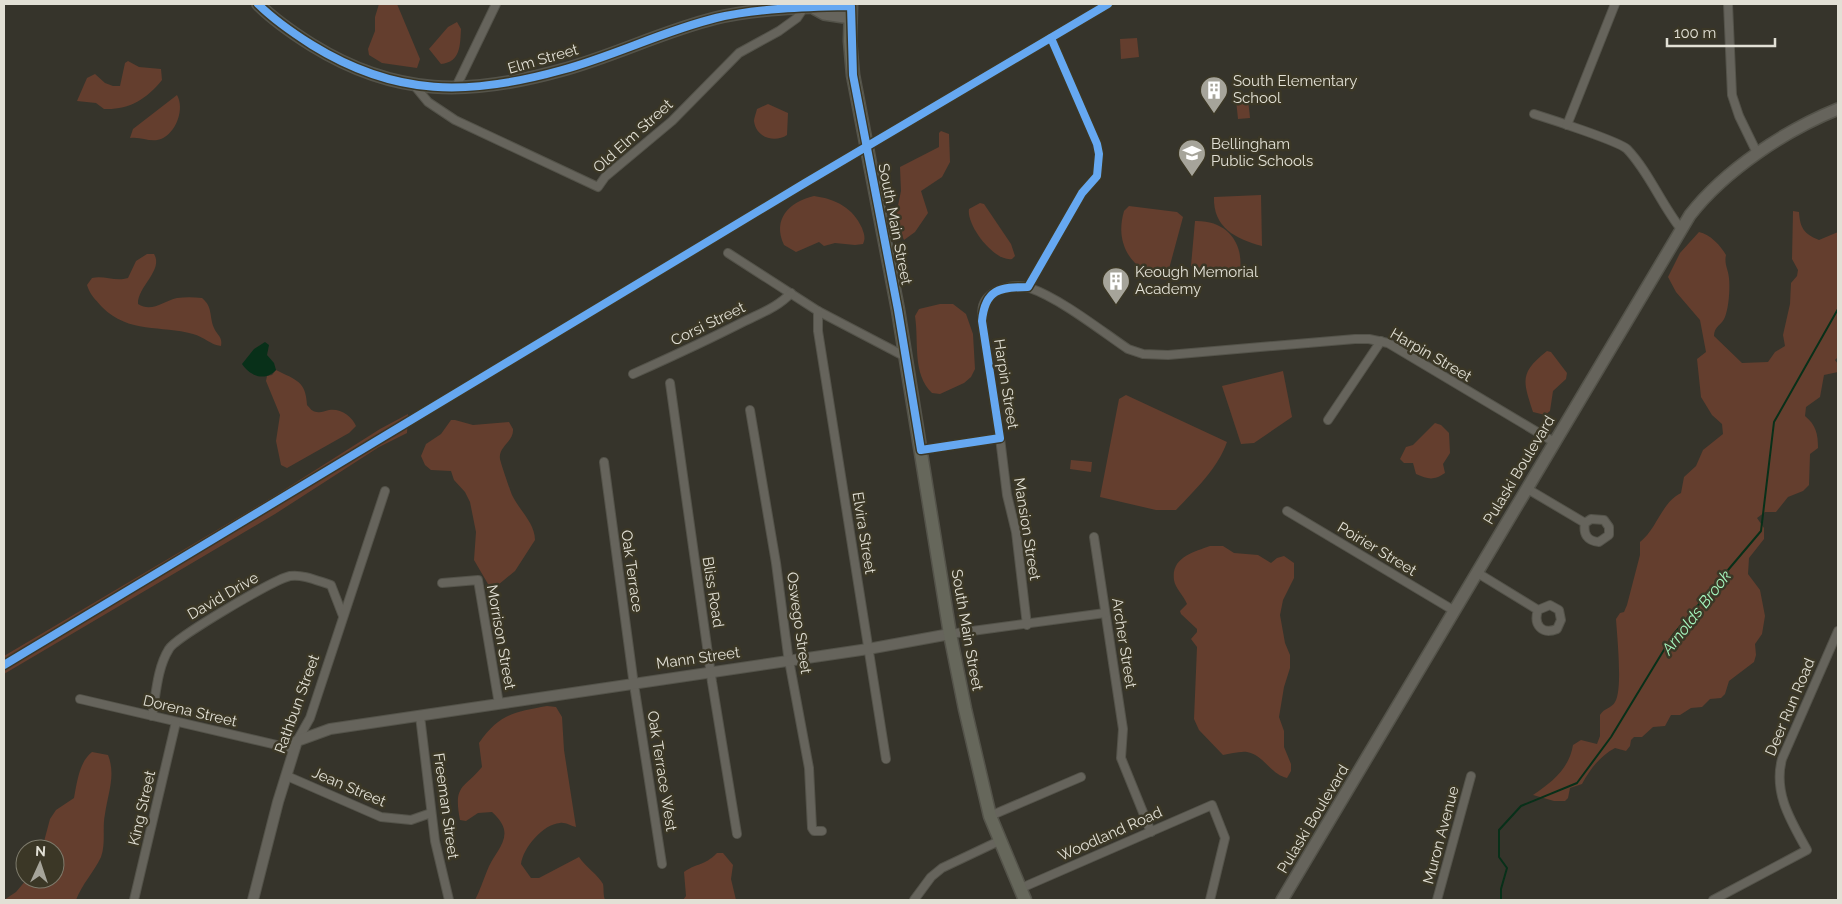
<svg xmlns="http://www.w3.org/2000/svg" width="1842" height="904" viewBox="0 0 1842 904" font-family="Raleway,sans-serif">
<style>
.green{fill:#643e2e}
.water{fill:#083019}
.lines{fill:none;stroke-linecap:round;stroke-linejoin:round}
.stream{stroke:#083019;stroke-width:2}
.minor-casing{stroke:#54534a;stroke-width:10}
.tertiary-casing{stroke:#54534a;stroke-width:12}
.secondary-casing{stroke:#54534a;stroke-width:14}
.primary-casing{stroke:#54534a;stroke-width:15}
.minor{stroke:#66645c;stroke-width:8}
.tertiary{stroke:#66645c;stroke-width:10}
.secondary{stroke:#66645c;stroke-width:11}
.primary{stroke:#66675b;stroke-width:12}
.cycleway-casing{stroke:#3b3726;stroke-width:11}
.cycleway{stroke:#66a8f1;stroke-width:8}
.labels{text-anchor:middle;stroke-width:5;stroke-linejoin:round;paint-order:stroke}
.street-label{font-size:15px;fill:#e2e0d5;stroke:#3b3726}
.poi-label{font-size:15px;fill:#e2e0d5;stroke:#3b3726;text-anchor:start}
.water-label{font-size:16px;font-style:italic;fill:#a5f7be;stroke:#3b3726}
</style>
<rect width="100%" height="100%" fill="#36342b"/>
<g class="green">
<polygon points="379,4 397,4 420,59 417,68 382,63 369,55 368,49 375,31 375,17"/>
<path d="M457 22 461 29C460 45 461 62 441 64L429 49 448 27Z"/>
<polygon points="1137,38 1139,57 1121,59 1120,39"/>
<path d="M128 61 139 67 161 69 162 80C146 100 128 110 104 109L96 103 77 101 87 78 95 74 105 83 113 86H120L125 63Z"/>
<path d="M177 95C185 109 176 133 161 139 150 143 141 136 130 138L133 129Z"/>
<polygon points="1248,99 1250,118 1238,119 1236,100"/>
<path d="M768 104 788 113 787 135C775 143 756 138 754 121 754 118 756 113 757 109Z"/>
<polygon points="941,131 949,134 950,162 942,177 921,191 928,213 915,232 904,240 895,220 901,191 900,167 939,147 939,133"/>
<path d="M1261 195 1262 246C1236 239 1213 228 1214 197Z"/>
<path d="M814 196C836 199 853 208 862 228 864 234 866 238 863 244L855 245 835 243 824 246 819 242 796 252 784 245C772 219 789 202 814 196Z"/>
<path d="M980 203 984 204 1011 244 1015 256 1012 259C994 262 966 225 969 209Z"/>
<path d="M1129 206 1177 212 1183 217 1166 280C1132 271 1114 245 1124 211Z"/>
<path d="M1793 211 1799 212C1800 228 1804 234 1819 240L1838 232V357L1835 360 1838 364V372L1824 375 1820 397 1806 407 1805 416C1816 425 1818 434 1818 448L1810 454 1809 485 1803 491 1788 497 1776 512H1765L1757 518 1764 528V539L1749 558 1748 574 1760 590 1765 616 1762 634 1755 644 1756 655 1754 662 1729 681 1725 694 1721 698 1710 699 1702 707 1691 708 1680 715H1671L1665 726 1653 727 1642 737H1634L1631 740 1630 746 1626 751 1615 748C1600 756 1590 769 1582 784L1570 788 1568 798 1565 801H1554L1533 795C1552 782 1569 769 1573 745L1581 740 1597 744 1600 736V715C1604 708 1612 708 1615 702 1623 690 1617 635 1616 619L1620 613 1624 612 1627 605 1640 555V542C1657 529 1661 503 1681 493L1684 477 1696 466 1703 450 1723 434 1722 424 1712 415 1701 397 1697 359 1706 352 1700 320 1676 292 1668 277 1680 253 1699 232C1710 234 1721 246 1726 255 1724 264 1728 269 1729 278 1730 288 1729 307 1725 317 1722 325 1714 326 1714 336L1742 363 1768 362 1775 352 1785 346 1783 335 1790 304 1791 283 1797 276 1798 270 1792 259Z"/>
<path d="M1195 221C1228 220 1246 245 1239 276L1191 266Z"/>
<path d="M147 254H154C164 270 137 287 138 304 152 313 163 301 177 298 185 297 193 297 202 298 213 307 209 316 214 328 217 335 223 337 221 346 211 345 204 337 193 334 161 325 129 334 102 307 95 299 90 295 87 285L92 278C104 275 115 282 128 278L136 261Z"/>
<path d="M940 304H953L966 314 973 334 975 369 971 377 964 383 940 394 932 393C912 374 919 342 915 316L919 309Z"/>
<path d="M1547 351 1551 352 1567 373 1566 379 1553 391 1550 411 1545 415 1533 412C1523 381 1519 373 1547 351Z"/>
<path d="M276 370C296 380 306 381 307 405 310 408 312 412 317 412 321 413 324 411 329 410 340 408 352 416 356 426L349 433 287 468 281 465 276 441 280 415 266 381 267 376 272 375Z"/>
<polygon points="1283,371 1292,417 1254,443 1241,444 1222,386"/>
<path d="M1126 395 1227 442C1218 468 1195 490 1176 510H1156L1100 497 1119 399Z"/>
<polygon points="408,414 407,433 379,447 275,514 4,674 4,656 276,495 380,429"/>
<path d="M451 420H455L473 425 509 422 513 429C514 442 498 446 500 459 501 464 510 490 512 495 519 510 535 523 535 540L515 571 498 585 488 584 474 560 476 532 470 502 465 492 454 480 451 471 431 470 425 465 421 456 426 444 441 434Z"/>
<path d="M1435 423 1441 425 1449 433 1450 453 1443 464 1445 473C1433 481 1428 479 1416 474L1413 463H1404L1400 459 1406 447 1413 445Z"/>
<polygon points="1071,460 1092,462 1091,472 1070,469"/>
<path d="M1210 546H1223L1234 553 1258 555 1271 563 1277 558 1284 556 1294 563V578L1283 600 1280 615 1285 643 1290 655V668L1284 687 1279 717 1284 731V747L1291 764V771L1287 778C1270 774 1264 755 1247 752 1240 751 1230 754 1223 755L1199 730 1194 719 1197 647 1191 639 1197 632V629L1181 614 1180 611 1187 604C1184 596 1175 588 1174 580 1171 557 1194 552 1210 546Z"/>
<path d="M547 706 556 707 562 717 564 750 576 827C571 826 565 822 560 823 543 824 523 848 521 864L531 878H539L579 857C585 866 599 876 603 884 604 889 603 895 605 900H475C480 890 483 881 487 871 495 849 519 836 492 812L478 813 466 821 460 820C453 784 464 789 482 767L479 743C499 714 514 712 547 706Z"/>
<path d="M92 752 108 755C116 775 108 793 105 814 102 828 106 843 101 857 94 872 82 884 76 900H4L16 892 27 879H55V849H42L50 819 56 810 74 798C77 783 79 762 92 752Z"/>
<path d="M717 853H723L733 865 731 879 736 900H683L686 896 684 872C698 862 703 867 717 853Z"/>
</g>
<path class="water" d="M265 342 269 345 267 355 274 363 276 370C265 382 250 376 242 364L254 349Z"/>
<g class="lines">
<polyline class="stream" points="1501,900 1501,889 1507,868 1499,857 1499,830 1521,806 1577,783 1611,737 1673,635 1761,531 1774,422 1838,309"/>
<g class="minor-casing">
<g id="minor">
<polyline points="1728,4 1732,95 1739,116 1757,153"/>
<polyline points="414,85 428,102 455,120 598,187 605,177 672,121 739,53 779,31 797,18 803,9"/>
<polyline points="455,89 496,4"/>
<path d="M1534 114C1550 119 1618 141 1627 149 1649 172 1661 204 1681 229"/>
<polyline points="1567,125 1615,4"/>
<polyline points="728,253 818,311 904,356"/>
<polyline points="818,311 818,331 886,759"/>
<path d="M633 374C671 357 708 340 745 321 761 313 778 307 791 293"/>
<polyline points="670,383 712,682 737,834"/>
<polyline points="750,410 776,563 788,655 809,768 812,828 814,831 822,831"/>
<polyline points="1328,420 1381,341"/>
<polyline points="1000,438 1007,495 1016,532 1027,625"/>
<path d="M921 450 1000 438 982 321C982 316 982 310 983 306 988 289 1015 283 1030 288 1061 299 1100 330 1128 349L1143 354 1168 355 1355 339H1369L1388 343 1554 442"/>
<polyline points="604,462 633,678 662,864"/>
<path d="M1526 488 1585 523C1583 534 1587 541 1599 542L1609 535V527L1604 520 1591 519 1585 523"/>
<polyline points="1287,511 1453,610"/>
<polyline points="1094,537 1123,729 1121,758 1151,832"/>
<path d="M1476 572 1538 610C1533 625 1542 635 1557 629L1561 620 1559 610 1550 605 1538 610"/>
<polyline points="442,583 478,580 499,704"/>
<polyline points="950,634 1105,613"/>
<polyline points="80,699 294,749"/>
<path d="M152 716C156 695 157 668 169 649 176 637 275 579 290 576 303 574 318 581 331 585L343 616"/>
<polyline points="420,716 435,841 449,900"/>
<polyline points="297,741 310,718 385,491"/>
<polyline points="287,776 381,817 411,820 431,813"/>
<polyline points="990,816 1081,777"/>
<polyline points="1019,889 1212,805 1225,838 1210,900"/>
<polyline points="134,900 176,722"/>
<polyline points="914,900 931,877 942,868 999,841"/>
<polyline points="1437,900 1471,776"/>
<path d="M1713 900 1807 850C1791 821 1773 793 1782 759L1838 631"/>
</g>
</g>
<g class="tertiary-casing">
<polyline id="tertiary" points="253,900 278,802 297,741 330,729 868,649 950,634"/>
</g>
<g class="secondary-casing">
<g id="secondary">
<path d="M258 4C274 20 293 33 312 45 396 97 469 96 562 70 614 56 663 31 716 18 757 8 809 7 851 6"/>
<polyline points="815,9 824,14 851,18"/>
<path d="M1282 900 1690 215C1725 170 1786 130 1838 109"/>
</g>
</g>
<g class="primary-casing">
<polyline id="primary" points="851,4 850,41 853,75 898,310 950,634 965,709 990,816 1025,900"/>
</g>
<use href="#minor" class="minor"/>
<use href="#tertiary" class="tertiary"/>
<use href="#secondary" class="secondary"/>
<use href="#primary" class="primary"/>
<g class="cycleway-casing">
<g id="cycleway">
<path d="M258 4C274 20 293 33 312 45 396 97 469 96 562 70 614 56 663 31 716 18 757 8 809 7 851 6L853 75 898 310 921 450 1000 438 982 321C985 289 1000 287 1028 287L1082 193 1097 176 1099 154 1097 144 1051 38"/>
<polyline points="4,665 805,183 1108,4"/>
</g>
</g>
<use href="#cycleway" class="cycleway"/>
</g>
<defs>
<g id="building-pin" transform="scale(1.4375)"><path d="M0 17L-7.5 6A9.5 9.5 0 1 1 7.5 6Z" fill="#a6a49a" stroke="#3b3726"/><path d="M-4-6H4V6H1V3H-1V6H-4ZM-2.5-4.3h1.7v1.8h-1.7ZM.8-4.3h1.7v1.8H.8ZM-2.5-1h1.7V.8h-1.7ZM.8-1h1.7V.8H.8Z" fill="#fff"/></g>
<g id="school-pin" transform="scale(1.4375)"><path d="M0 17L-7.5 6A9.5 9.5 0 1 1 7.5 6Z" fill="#a6a49a" stroke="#3b3726"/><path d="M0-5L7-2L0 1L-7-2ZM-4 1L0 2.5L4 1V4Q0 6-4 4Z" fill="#fff"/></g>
</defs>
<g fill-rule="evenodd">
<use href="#building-pin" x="1214" y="90"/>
<use href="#school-pin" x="1192" y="153"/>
<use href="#building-pin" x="1116" y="281"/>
</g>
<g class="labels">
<g class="street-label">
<text transform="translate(543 59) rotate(-16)" y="5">Elm Street</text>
<text transform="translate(633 136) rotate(-42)" y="5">Old Elm Street</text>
<text transform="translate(895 224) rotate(79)" y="5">South Main Street</text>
<text transform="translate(708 324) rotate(-26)" y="5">Corsi Street</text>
<text transform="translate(1431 355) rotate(30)" y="5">Harpin Street</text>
<text transform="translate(1006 384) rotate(81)" y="5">Harpin Street</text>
<text transform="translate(1519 470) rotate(-59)" y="5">Pulaski Boulevard</text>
<text transform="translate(1027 529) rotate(81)" y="5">Mansion Street</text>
<text transform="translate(864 533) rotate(81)" y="5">Elvira Street</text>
<text transform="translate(1377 549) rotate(31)" y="5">Poirier Street</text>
<text transform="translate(632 571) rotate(82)" y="5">Oak Terrace</text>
<text transform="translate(713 592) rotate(81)" y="5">Bliss Road</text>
<text transform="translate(223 596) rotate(-30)" y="5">David Drive</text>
<text transform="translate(799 623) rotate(82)" y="5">Oswego Street</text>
<text transform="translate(967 630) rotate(80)" y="5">South Main Street</text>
<text transform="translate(501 637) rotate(80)" y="5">Morrison Street</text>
<text transform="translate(1124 643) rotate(81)" y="5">Archer Street</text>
<text transform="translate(698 658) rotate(-8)" y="5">Mann Street</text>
<text transform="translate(297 704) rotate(-70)" y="5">Rathbun Street</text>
<text transform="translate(1790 707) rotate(-67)" y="5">Deer Run Road</text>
<text transform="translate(190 711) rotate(13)" y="5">Dorena Street</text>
<text transform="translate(662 771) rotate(81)" y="5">Oak Terrace West</text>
<text transform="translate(349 787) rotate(23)" y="5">Jean Street</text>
<text transform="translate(446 806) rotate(82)" y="5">Freeman Street</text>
<text transform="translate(142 808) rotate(-77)" y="5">King Street</text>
<text transform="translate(1313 819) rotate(-59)" y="5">Pulaski Boulevard</text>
<text transform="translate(1110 834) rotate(-24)" y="5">Woodland Road</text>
<text transform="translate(1441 835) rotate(-75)" y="5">Muron Avenue</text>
</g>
<g class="poi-label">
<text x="1233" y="86">South Elementary<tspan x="1233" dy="17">School</tspan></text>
<text x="1211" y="149">Bellingham<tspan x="1211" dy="17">Public Schools</tspan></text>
<text x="1135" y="277">Keough Memorial<tspan x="1135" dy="17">Academy</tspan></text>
</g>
<g class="water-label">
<text transform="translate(1696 612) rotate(-52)" y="6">Arnolds Brook</text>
</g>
</g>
<rect width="1842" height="904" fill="none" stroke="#e2e0d5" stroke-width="10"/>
<g transform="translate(40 864) rotate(3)"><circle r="24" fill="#3b3726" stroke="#7e7b6c"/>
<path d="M0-4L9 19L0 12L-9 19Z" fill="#a6a49a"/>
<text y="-8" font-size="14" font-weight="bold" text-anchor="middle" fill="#e2e0d5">N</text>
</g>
<path d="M1667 38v8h108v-8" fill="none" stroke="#e2e0d5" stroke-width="2.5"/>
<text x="1674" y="38" font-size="15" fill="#e2e0d5" stroke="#3b3726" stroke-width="4" paint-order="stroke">100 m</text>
</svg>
